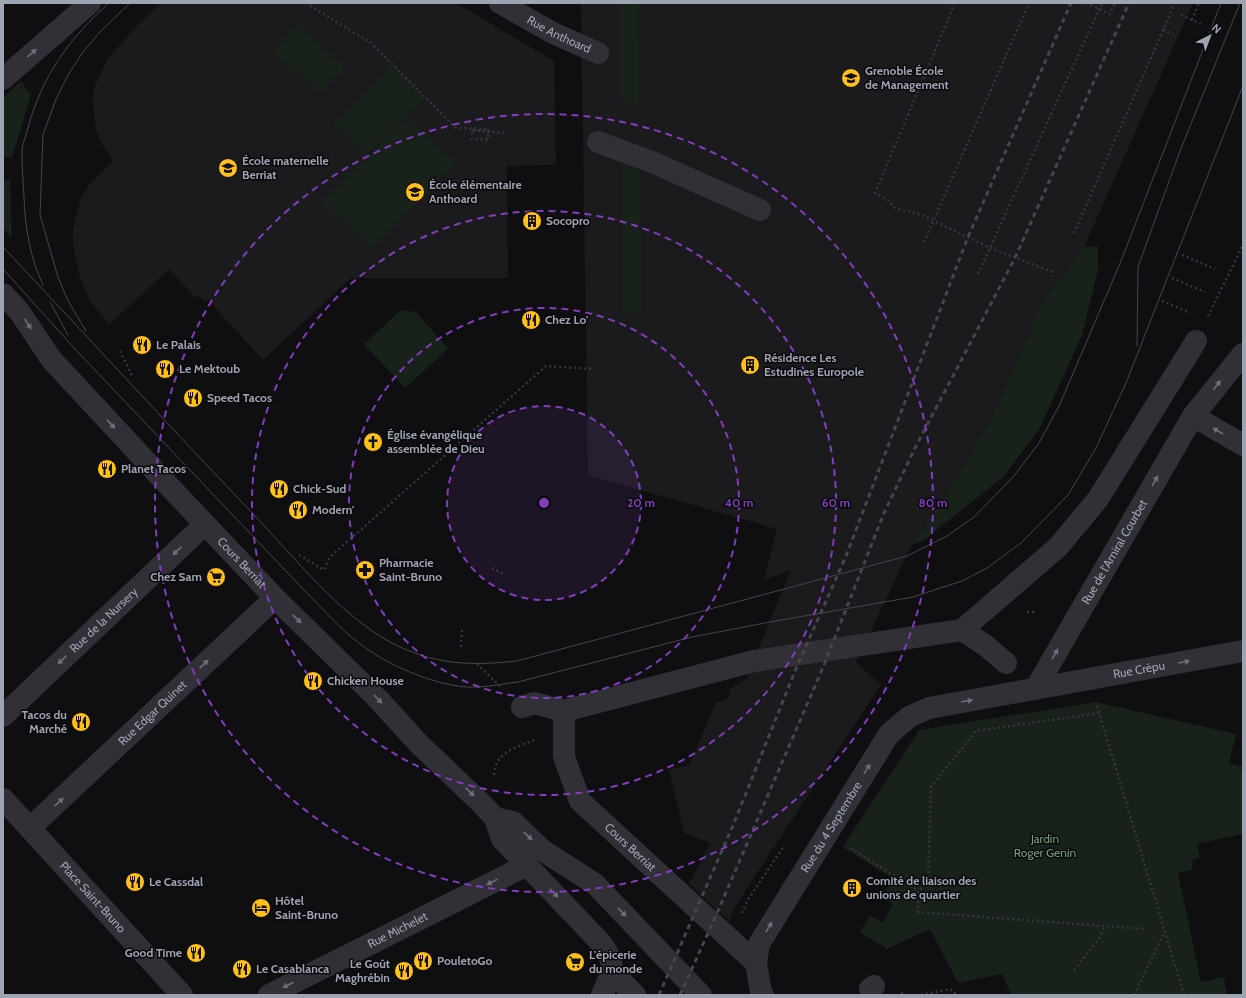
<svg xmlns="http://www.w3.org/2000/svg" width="1246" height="998" viewBox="0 0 1246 998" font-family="Cabin,sans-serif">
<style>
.built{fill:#1b1b1e}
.green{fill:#19211b}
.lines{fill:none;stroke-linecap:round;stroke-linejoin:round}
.path{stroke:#36373d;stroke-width:2.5;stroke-dasharray:2 3;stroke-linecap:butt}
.minor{stroke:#303036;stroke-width:22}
.tram{stroke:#45464d;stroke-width:1}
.rail{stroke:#45464d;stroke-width:3;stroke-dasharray:5 4;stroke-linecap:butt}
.oneway{fill:#6d707b}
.ring{fill:none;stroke:#803ebd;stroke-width:2;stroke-dasharray:7 5}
.labels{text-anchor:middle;stroke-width:3;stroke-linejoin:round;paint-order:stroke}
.street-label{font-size:12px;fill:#9fa4b3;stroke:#0a0a0c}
.poi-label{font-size:12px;font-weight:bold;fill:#9fa4b3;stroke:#0a0a0c;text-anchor:start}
.park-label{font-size:12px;fill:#73a179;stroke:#0a0a0c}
.centre{fill:#803ebd;stroke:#0a0a0c;stroke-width:2}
.ring-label{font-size:12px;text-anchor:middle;font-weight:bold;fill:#803ebd;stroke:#0a0a0c;stroke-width:3;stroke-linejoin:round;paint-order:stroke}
</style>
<rect width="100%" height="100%" fill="#0f0f11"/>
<g class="built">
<polygon points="161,3 456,3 554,61 556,165 507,166 508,278 351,278 263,360 208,300 205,302 198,295 195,297 169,269 109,325 91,302 84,288 79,274 73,246 73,229 80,200 89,185 114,160 103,146 96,130 92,98 95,85 108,58 138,25"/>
<polygon points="581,3 1193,3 1084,247 1042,302 994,413 941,503 916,536 856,662 881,685 736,905 729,921 689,884 710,843 684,833 669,770 689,765 716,702 725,701 729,697 730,689 746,679 791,570 764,580 777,529 588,475"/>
</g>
<g class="green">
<polygon points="621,3 638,3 639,107 622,101"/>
<polygon points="297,24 344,67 320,94 273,52"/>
<polygon points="393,64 426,97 365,157 333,124"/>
<polygon points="21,81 31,95 12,157 3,157 3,98"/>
<polygon points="407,118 455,163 371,250 321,202"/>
<polygon points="623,162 640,170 642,312 623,312"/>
<polygon points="3,180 10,180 12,238 3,228"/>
<polygon points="1098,246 1098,270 1082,335 1039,430 1003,477 924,540 912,545 916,536 941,503 994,413 1042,302 1084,247"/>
<polygon points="401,310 416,312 448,349 405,388 364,344"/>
<polygon points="1096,702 1236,734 1229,763 1241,766 1243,778 1243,834 1197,844 1200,858 1193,860 1192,870 1178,873 1201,982 1224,977 1227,995 1011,995 1002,974 958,983 930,929 887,949 860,932 870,915 882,923 893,904 882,897 893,879 843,847 919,730"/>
</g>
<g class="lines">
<g class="path">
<polyline points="306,3 371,43 456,128 489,129 488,139 472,139 472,131 489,131 488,140 472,139 472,130 506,133"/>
<polyline points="955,3 875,193 888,200 895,208 922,215 990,248 1053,272"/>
<polyline points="1086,3 1110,14 1115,3"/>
<polyline points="1181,15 1203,25"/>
<polyline points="1192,20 1199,3"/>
<polyline points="1163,30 1173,34"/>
<polyline points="1074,233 1175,3"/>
<polyline points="924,242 1029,3"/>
<polyline points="1182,255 1215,269"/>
<polyline points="978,274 1102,3"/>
<polyline points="1172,278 1205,292"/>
<polyline points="1162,301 1190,313"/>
<polyline points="1208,316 1243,245"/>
<polyline points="120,351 132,376"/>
<polyline points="299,555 324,570 330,557 546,366 594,369"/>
<polyline points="492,568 505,575"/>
<polyline points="1027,612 1035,612"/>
<polyline points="461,647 462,630"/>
<polyline points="477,664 502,688"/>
<polyline points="1097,706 1184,995"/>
<polyline points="1099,713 976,731 931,787 928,882 918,891 918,912 1145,929"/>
<path d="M494 775C495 751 518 747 537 739"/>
<polyline points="851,848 918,891"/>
<polyline points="742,913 747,901 784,846"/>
<polyline points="1074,970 1100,937 1105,926"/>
<polyline points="901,993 906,995"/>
<polyline points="921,995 950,989 957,995"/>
<polyline points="1134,995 1165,931"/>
</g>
<g class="minor">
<path id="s1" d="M500 3 553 33 598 53"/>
<polyline points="3,79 90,3"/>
<polyline points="598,142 652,162 760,210"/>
<path id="s2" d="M3 294 19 311 51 359 168 485 275 598 378 699 419 744 480 802 495 818 502 839 601 943C618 966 612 971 602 995"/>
<polyline points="1193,416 1243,445"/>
<polyline points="962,630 985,645 1006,663"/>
<path id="s3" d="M1036 688 1193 416 1243 354"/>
<polyline points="522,707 534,703 564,711 754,661 962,630 1058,547 1098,499 1196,341"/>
<path id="s4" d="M564 711V757L580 801 756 963"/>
<path id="s5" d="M3 716 205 524"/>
<path id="s6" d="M3 799 182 995"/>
<polyline points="495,818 513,822 542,850 595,884 701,995"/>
<path id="s7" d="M30 828 275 598"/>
<polyline points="612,972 635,995"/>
<polyline points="870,989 874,986"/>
<path id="s8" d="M269 995 527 865"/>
<path id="s9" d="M763 995 761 993 756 963 759 944 889 734 909 717 929 708 1243 651"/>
</g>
<g class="tram">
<path d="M3 247C87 336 170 427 255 516 295 558 339 614 390 642 434 665 469 666 517 661L907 556 947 536 974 517 1014 476 1039 443 1060 404 1121 261 1221 3"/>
<path d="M3 269 75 349 303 589C322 608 339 628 360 644 388 665 431 684 466 687 483 688 501 684 518 682L692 637 770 622 913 597 962 581 987 568 1021 543 1068 495 1096 448 1126 383 1243 86"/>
<path d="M43 285C30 257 25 228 24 197 23 182 22 167 22 152 22 144 26 136 28 128 41 78 70 37 109 3"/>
<polyline points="50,302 68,335"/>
<polyline points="86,331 68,301 58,277 40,215 43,135 56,99 68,75 83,52 100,32 130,3"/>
<polyline points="1137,346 1138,267 1180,151 1240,3"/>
</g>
<g class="rail">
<polyline points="659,995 734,823 795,671 846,556 968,237 1071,3"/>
<polyline points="680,995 718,911 824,665 884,513 915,448 1015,258 1129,3"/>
</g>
</g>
<defs><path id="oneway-solid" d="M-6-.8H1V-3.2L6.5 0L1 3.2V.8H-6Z"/></defs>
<g class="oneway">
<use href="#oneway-solid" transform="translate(32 53) rotate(-41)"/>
<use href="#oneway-solid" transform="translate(28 324) rotate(57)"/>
<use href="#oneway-solid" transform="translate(1217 385) rotate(-52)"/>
<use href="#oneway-solid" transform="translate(111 424) rotate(47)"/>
<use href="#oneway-solid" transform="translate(1218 431) rotate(-150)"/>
<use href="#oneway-solid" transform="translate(1155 481) rotate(-60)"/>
<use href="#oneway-solid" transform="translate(177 551) rotate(136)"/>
<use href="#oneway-solid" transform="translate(297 619) rotate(44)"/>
<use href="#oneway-solid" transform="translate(1055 654) rotate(-60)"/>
<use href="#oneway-solid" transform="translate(62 660) rotate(136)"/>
<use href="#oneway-solid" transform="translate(1184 662) rotate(-10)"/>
<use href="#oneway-solid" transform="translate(204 664) rotate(-43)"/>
<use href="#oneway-solid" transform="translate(378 699) rotate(46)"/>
<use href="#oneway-solid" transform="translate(967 701) rotate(-10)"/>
<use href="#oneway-solid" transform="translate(867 769) rotate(-58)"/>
<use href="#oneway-solid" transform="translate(470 792) rotate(43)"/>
<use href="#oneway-solid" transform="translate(59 802) rotate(-43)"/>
<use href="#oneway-solid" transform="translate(528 836) rotate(43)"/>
<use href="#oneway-solid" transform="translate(492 882) rotate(153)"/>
<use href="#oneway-solid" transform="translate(554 893) rotate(46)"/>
<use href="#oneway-solid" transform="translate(622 912) rotate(47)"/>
<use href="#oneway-solid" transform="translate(769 927) rotate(-59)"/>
<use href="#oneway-solid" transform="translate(288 985) rotate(153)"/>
</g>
<circle cx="544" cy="503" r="97" fill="#803ebd" fill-opacity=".12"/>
<g class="ring">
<circle cx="544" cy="503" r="97"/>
<circle cx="544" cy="503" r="195"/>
<circle cx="544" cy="503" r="292"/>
<circle cx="544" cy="503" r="389"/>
</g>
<defs>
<g id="university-disc" transform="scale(1)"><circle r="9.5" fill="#ffc119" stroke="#0a0a0c"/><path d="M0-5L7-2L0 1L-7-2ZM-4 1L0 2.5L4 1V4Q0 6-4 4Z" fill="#111"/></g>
<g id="school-disc" transform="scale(1)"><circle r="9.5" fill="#ffc119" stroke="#0a0a0c"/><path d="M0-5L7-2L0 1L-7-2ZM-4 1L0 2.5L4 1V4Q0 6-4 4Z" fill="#111"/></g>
<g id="building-disc" transform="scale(1)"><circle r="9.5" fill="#ffc119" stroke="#0a0a0c"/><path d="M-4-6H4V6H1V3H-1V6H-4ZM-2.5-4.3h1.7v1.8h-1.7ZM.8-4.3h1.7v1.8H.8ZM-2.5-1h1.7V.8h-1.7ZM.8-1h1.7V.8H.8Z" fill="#111"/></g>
<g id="restaurant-disc" transform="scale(1)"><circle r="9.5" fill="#ffc119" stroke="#0a0a0c"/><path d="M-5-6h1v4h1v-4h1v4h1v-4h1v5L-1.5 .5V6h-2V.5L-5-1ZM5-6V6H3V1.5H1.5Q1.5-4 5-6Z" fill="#111"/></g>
<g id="church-disc" transform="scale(1)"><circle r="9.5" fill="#ffc119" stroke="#0a0a0c"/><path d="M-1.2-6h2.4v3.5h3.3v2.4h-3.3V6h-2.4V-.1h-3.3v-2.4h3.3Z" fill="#111"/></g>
<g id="pharmacy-disc" transform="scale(1)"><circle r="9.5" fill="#ffc119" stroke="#0a0a0c"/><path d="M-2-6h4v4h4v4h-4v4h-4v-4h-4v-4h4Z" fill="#111"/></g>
<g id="supermarket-disc" transform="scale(1)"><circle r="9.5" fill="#ffc119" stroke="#0a0a0c"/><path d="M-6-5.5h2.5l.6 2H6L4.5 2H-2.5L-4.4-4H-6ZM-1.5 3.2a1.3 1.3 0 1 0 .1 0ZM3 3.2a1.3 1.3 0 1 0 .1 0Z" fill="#111"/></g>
<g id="hotel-disc" transform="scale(1)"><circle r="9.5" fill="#ffc119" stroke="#0a0a0c"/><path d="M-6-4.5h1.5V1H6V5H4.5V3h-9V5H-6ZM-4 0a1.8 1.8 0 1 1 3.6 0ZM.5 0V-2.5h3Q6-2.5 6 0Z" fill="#111"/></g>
</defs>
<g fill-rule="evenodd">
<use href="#university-disc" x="851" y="78"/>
<use href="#school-disc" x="228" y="168"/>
<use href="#school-disc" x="415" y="192"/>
<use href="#building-disc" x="532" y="221"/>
<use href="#restaurant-disc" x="531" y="320"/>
<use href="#restaurant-disc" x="142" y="345"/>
<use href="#building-disc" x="750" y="365"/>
<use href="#restaurant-disc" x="165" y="369"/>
<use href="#restaurant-disc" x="193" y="398"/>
<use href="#church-disc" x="373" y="442"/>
<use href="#restaurant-disc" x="107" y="469"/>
<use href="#restaurant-disc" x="279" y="489"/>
<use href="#restaurant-disc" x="298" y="510"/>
<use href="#pharmacy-disc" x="365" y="570"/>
<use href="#supermarket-disc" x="216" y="577"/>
<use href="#restaurant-disc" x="313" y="681"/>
<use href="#restaurant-disc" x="81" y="722"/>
<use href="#restaurant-disc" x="135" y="882"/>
<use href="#building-disc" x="852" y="888"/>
<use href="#hotel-disc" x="261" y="908"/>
<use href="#restaurant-disc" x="196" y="953"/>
<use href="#restaurant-disc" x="423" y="961"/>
<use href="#supermarket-disc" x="575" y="962"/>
<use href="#restaurant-disc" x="242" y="969"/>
<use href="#restaurant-disc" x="404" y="971"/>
</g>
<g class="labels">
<g class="street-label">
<text dy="4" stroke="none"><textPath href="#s1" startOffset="67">Rue Anthoard</textPath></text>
<text dy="4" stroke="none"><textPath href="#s3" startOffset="157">Rue de l'Amiral Courbet</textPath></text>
<text dy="4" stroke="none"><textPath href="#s2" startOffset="360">Cours Berriat</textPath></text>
<text dy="4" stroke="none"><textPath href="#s5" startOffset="139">Rue de la Nursery</textPath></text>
<text dy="4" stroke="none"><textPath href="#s9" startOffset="561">Rue Crépu</textPath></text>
<text dy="4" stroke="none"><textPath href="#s7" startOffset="168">Rue Edgar Quinet</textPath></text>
<text dy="4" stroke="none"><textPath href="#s9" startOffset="190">Rue du 4 Septembre</textPath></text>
<text dy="4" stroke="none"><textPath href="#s4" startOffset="161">Cours Berriat</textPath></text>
<text dy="4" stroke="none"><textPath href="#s6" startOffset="133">Place Saint-Bruno</textPath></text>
<text dy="4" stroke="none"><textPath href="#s8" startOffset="144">Rue Michelet</textPath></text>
</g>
<g class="poi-label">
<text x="865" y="75">Grenoble École<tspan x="865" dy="14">de Management</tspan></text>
<text x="242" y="165">École maternelle<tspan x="242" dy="14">Berriat</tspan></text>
<text x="429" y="189">École élémentaire<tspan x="429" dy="14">Anthoard</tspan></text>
<text x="546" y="225">Socopro</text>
<text x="545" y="324">Chez Lo'</text>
<text x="156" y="349">Le Palais</text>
<text x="764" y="362">Résidence Les<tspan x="764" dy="14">Estudines Europole</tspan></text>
<text x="179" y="373">Le Mektoub</text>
<text x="207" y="402">Speed Tacos</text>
<text x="387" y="439">Église évangélique<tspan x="387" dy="14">assemblée de Dieu</tspan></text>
<text x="121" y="473">Planet Tacos</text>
<text x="293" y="493">Chick-Sud</text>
<text x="312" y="514">Modern'</text>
<text x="379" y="567">Pharmacie<tspan x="379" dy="14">Saint-Bruno</tspan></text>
<text x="202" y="581" text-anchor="end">Chez Sam</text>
<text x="327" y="685">Chicken House</text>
<text x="67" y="719" text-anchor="end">Tacos du<tspan x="67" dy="14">Marché</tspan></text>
<text x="866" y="885">Comité de liaison des<tspan x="866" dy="14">unions de quartier</tspan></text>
<text x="149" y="886">Le Cassdal</text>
<text x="275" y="905">Hôtel<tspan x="275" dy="14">Saint-Bruno</tspan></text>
<text x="182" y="957" text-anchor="end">Good Time</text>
<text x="589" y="959">L'épicerie<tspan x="589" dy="14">du monde</tspan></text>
<text x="437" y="965">PouletoGo</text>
<text x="390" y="968" text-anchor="end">Le Goût<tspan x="390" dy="14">Maghrébin</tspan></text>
<text x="256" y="973">Le Casablanca</text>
</g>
<g class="park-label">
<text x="1045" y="843">Jardin<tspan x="1045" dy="14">Roger Genin</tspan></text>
</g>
</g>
<circle cx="544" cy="503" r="6" class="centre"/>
<g class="ring-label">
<text x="641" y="507">20 m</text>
<text x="739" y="507">40 m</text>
<text x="836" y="507">60 m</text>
<text x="933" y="507">80 m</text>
</g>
<rect width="1246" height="998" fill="none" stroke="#9fa4b3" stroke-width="8"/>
<g transform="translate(1210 36) rotate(42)" stroke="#0a0a0c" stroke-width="3" paint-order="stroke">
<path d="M0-3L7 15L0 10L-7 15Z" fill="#9fa4b3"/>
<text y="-6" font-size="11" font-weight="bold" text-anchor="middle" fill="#9fa4b3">N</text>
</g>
</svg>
